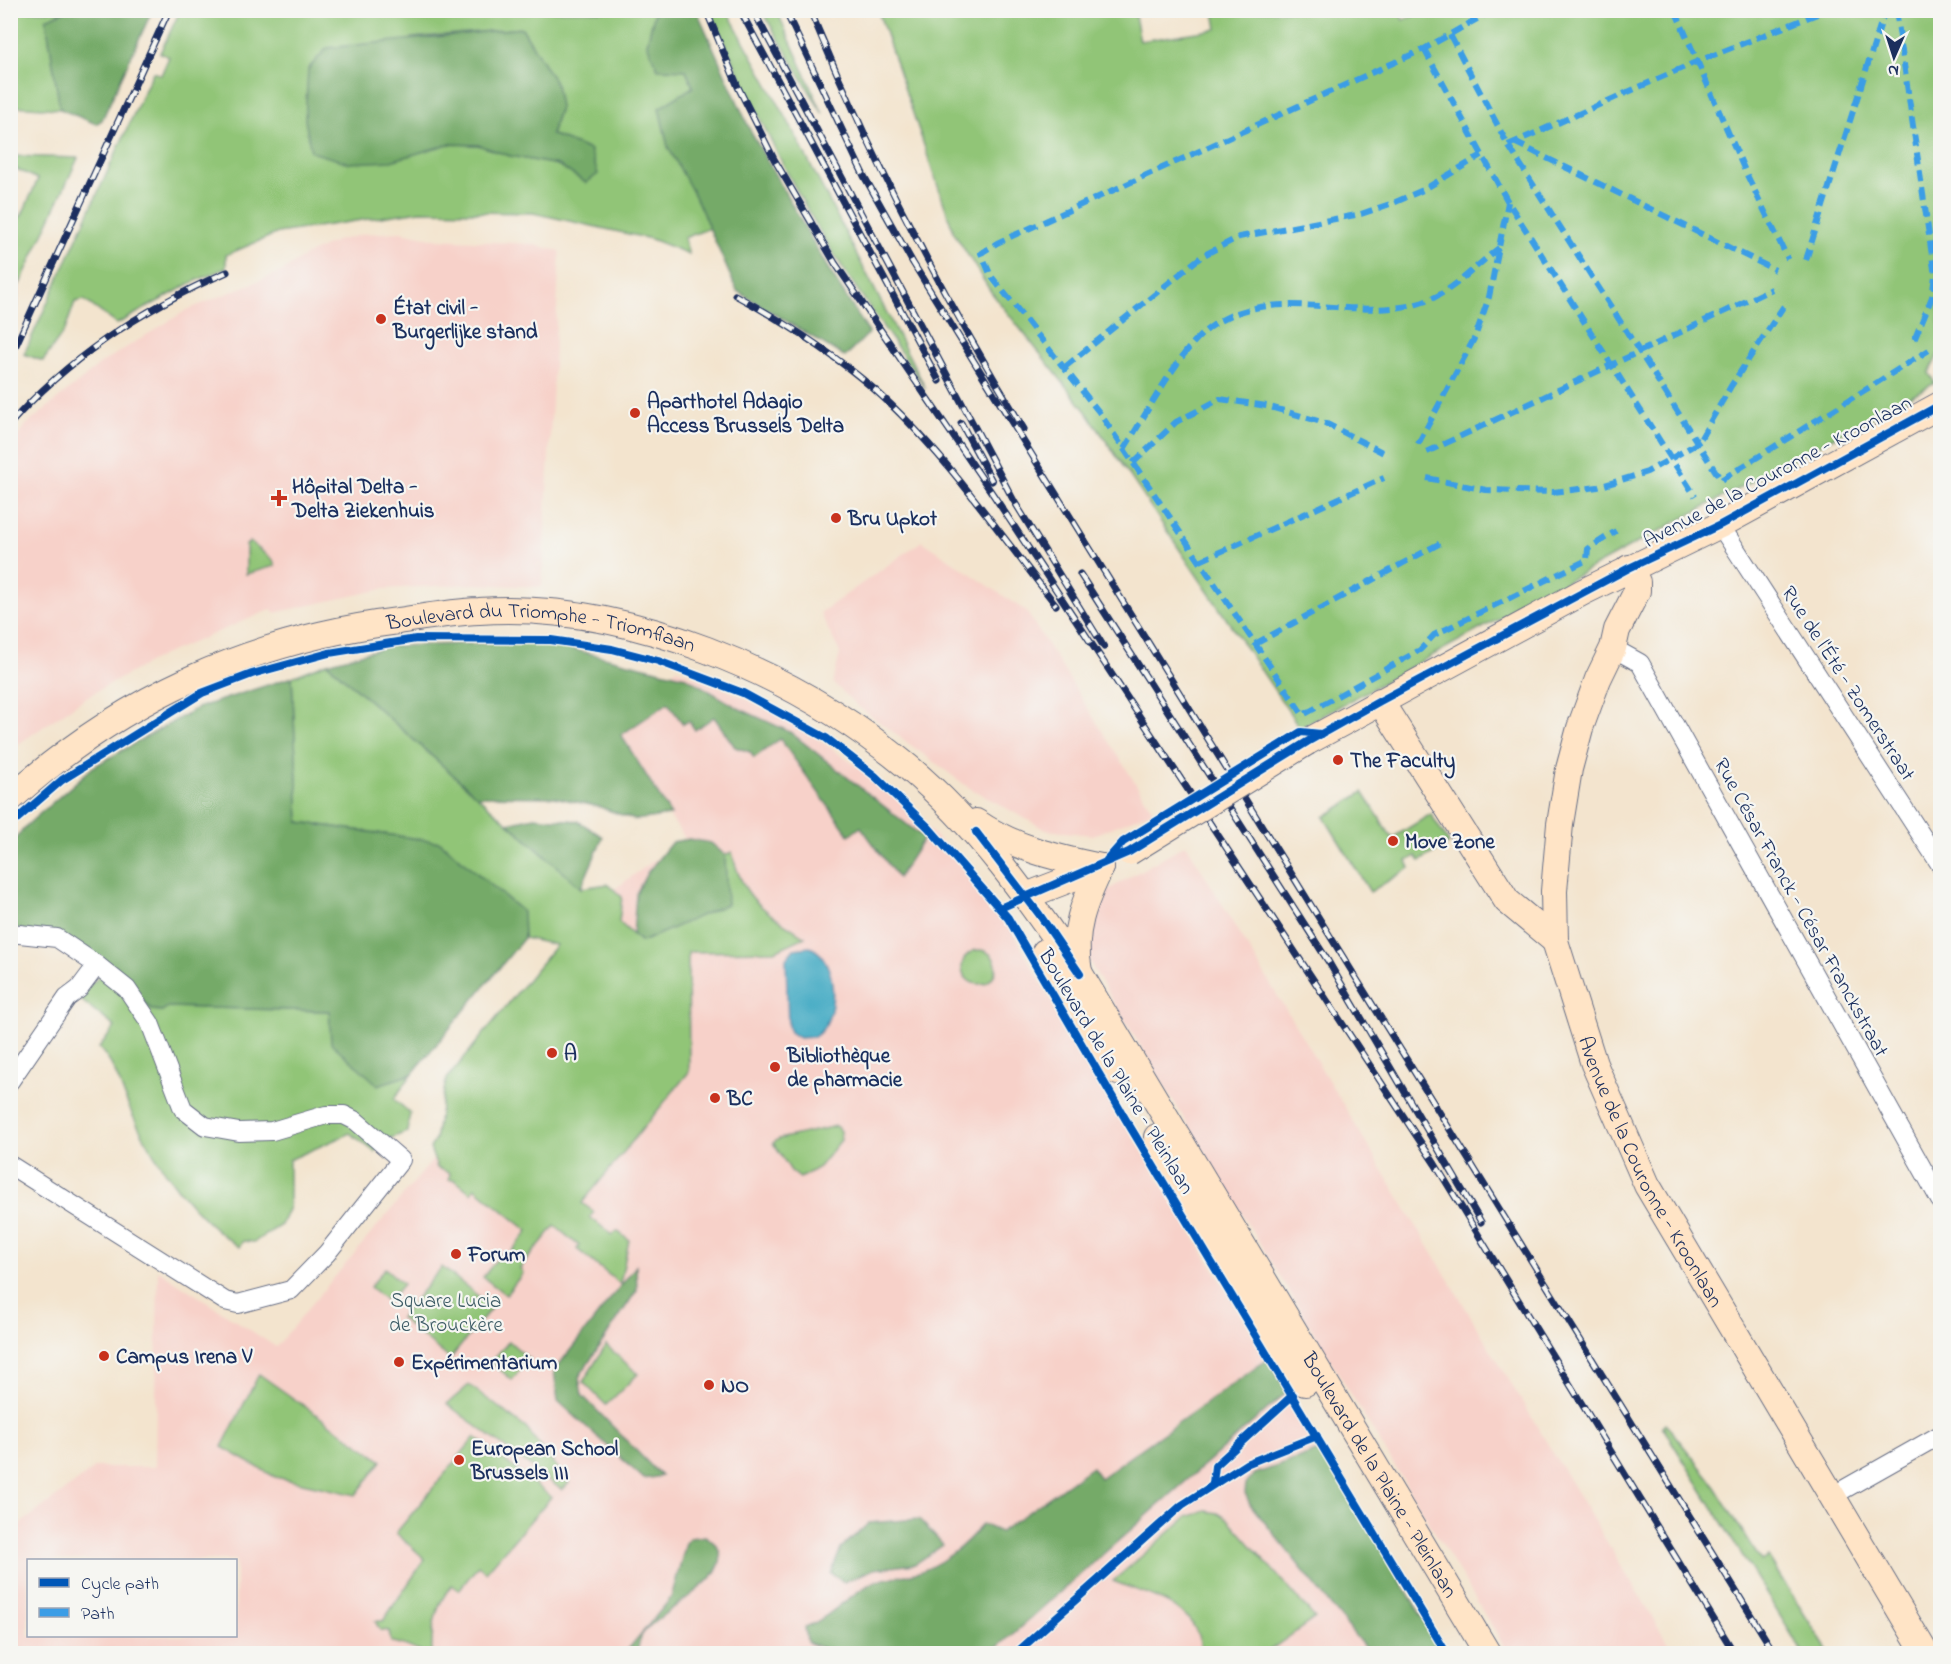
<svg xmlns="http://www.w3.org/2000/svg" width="1951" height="1664" viewBox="0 0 1951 1664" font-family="'Indie Flower',sans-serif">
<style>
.built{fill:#f7d1c9;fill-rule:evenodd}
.industrial{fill:#d2bfc1}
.green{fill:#91c577;stroke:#567a6a;stroke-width:1.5;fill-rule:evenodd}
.forest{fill:#74aa68;stroke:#486c63;stroke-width:1.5}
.water{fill:#46acc5;stroke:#306e92;stroke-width:1.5}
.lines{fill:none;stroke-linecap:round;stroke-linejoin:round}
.street-casing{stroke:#676e85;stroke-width:20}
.secondary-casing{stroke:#676e85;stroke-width:28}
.street{stroke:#fff;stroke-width:18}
.secondary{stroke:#ffe4c6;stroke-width:26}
.rail-casing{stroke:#1b2f5e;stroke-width:7}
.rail{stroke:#f6f6f2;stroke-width:4.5;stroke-dasharray:14;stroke-linecap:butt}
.secondary-bridge-casing{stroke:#676e85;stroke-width:28;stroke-linecap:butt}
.secondary-bridge{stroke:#ffe4c6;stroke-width:26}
.quiet{stroke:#3b9de6;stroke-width:6;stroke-dasharray:12 6;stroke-linecap:butt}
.cycleway-casing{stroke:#f6f6f2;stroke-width:11}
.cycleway{stroke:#0057b8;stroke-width:8}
.poi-dot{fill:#c8321e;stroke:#f6f6f2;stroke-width:2}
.labels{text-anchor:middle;stroke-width:4.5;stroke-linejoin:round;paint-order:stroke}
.poi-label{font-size:21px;font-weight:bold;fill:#1b2f5e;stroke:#f6f6f2;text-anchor:start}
.street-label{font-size:21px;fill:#1b2f5e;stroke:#f6f6f2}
.park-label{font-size:21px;fill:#3e5c66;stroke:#f6f6f2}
</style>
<rect width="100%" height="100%" fill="#f6f6f2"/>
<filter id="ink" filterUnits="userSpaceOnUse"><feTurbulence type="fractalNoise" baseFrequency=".0167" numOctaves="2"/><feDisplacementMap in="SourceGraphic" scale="12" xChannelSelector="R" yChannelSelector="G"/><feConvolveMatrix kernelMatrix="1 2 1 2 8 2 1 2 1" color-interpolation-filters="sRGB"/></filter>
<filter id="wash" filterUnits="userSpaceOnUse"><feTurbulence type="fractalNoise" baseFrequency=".008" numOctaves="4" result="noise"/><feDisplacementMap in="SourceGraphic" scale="24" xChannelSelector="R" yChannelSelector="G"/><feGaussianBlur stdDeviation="1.35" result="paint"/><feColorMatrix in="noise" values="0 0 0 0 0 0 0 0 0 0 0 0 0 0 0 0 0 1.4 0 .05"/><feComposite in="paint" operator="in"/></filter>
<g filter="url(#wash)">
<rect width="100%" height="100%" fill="#f3e4ce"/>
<g class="built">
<polygon points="401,232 436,239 531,244 560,251 542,587 473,584 383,589 274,613 272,609 161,656 88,696 11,749 11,446 26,425 103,362 187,310 283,271 306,255 336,241 365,234"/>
<polygon points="922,541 1026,611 1153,811 1093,835 1046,830 968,787 859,707 833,683 840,653 820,613"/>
<path d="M677 669 743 697 800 727 878 781 902 801 955 857 1008 923 1045 990 1268 1359 1313 1438 1442 1653H11V1531L96 1467H155L158 1270 276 1347 478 1106 587 909 685 838 603 723ZM28 1560H236V1636H28Z"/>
<polygon points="1186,844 1582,1501 1674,1653 1508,1653 1081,948 1101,894"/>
</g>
<polygon class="industrial" points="11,254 20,284 18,306 11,323"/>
<g class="green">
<polygon points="10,11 67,11 46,19 60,109 11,106"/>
<path d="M180 11H655L647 44 687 70 693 88 696 198 710 228 684 238 689 254 651 239 533 213 420 211 278 233 226 255V268L191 283 117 324 84 300 75 302 65 330 43 361 24 354 153 72 161 75 169 57 160 53ZM522 28 560 107 551 135 590 150 586 182 558 165 510 156 478 145 449 144 412 38Z"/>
<path d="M711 11H727L787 119 926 389C886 329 842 272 807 209 771 145 740 78 711 11Z"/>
<polygon points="762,11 777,11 823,114"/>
<polygon points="1214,11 1398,10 1403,20 1428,10 1940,11 1940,351 1929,373 1935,383 1626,549 1300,728 1088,414 991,292 954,233 878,11 1134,11 1140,41 1217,29"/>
<polygon points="11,156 78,158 20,284 11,254 11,212 21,217 38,179 12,167 11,169"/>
<polygon points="250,542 273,560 275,566 246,574 246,545"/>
<path d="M327 663 581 888 608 884 622 897 619 922 641 942 726 904 725 855 732 852C743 902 765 910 805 937L775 951 688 952 689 1072 582 1203 594 1212 590 1217 612 1235 617 1231 629 1240 620 1284 577 1249 579 1246 555 1226 520 1268 523 1273 506 1295 483 1277 501 1254 507 1257 528 1231 475 1188 471 1193 455 1180H449L450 1173 437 1168 430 1148 435 1140 446 1080 556 945 524 938 522 911 440 842 299 822 292 677Z"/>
<polygon points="1363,792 1392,838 1431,814 1449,843 1420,861 1416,856 1407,861 1410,868 1370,892 1324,817"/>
<circle cx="979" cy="967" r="17"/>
<path d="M100 976 134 987 152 1010 162 1011 168 1007 330 1011 378 1084 412 1074 394 1099 410 1113 407 1132 386 1140 375 1152 350 1133 289 1160V1207L281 1225 254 1242 243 1241 239 1247C194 1217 157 1166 134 1118 122 1094 118 1068 99 1048L115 1027 77 997Z"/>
<polygon points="836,1126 840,1131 841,1140 819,1167 800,1178 791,1171 773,1143 779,1139"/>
<polygon points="442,1267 492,1307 450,1359 400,1318"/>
<polygon points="385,1268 403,1284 388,1302 370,1287"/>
<polygon points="509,1341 529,1359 512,1380 491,1362"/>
<polygon points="606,1345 638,1374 606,1405 583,1382"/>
<polygon points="259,1374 382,1461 356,1495 275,1477 222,1447"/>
<polygon points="469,1385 526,1428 569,1483 562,1490 447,1404"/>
<polygon points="1665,1423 1710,1479 1761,1561 1768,1557 1829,1653 1803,1653 1662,1426"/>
<path d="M475 1437 551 1497 486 1572 478 1566 459 1590 452 1585C436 1604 431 1629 432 1653 416 1654 408 1643 391 1642L389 1631 380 1630 375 1621H383L425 1559 396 1533Z"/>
<path d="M1206 1511 1218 1513 1229 1520 1315 1618 1266 1653H1201C1200 1605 1151 1597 1113 1581L1187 1517Z"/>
</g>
<g class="forest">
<polygon points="67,10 152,11 102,120 96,124 60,109 46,19"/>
<polygon points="655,11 697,11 751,132 829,270 869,333 845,357 737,291 696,198 668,147 659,108 693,87 686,70 658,69 647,44"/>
<polygon points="522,28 556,84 560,107 551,134 590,150 598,174 586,183 558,165 510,156 478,145 449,144 391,161 349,163 311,152 305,120 308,69 327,48"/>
<polygon points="500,643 547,643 686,677 738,708 790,732 924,838 898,878 861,827 849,835 780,739 754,758 750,752 735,747 714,717 695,730 689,721 683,724 668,703 621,735 671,815 635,820 600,807 554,797 477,796 327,663 390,646"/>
<polygon points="292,677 299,822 440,842 523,912 524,938 412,1074 378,1085 331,1043 329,1011 168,1007 162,1011 152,1010 111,968 11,926 11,844 27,825 93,767 197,708"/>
<polygon points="534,817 578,821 603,837 581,888 508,823"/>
<polygon points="689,839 711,843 725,855 727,904 642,942 633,935 636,894 647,873 672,842"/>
<polygon points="636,1266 637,1290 579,1377 582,1395 661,1476 644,1479 558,1401 554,1371"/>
<path d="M1268 1359 1287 1392 991 1653H835L807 1642 805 1627C828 1619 845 1598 867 1586 882 1577 895 1578 911 1574 936 1569 967 1545 982 1524L1000 1532 1092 1467 1100 1478Z"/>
<polygon points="1322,1450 1444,1653 1369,1653 1250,1504 1245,1493 1246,1483 1255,1474"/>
<polygon points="919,1519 943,1545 915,1564 874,1569 844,1582 831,1574 841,1548 869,1523"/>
<path d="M705 1536C759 1569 657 1609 642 1635 639 1641 638 1648 637 1653H625L671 1598 686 1543 690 1538Z"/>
</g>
<path class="water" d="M810 947C839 958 840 1023 814 1037L799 1038 790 1032 788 1027 786 959 794 949Z"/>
</g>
<g filter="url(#ink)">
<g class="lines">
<g class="street-casing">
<g id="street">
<polyline points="1720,525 1940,864"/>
<polyline points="1613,648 1640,663 1940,1200"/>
<polyline points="10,933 57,938 97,965"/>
<polyline points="10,1081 67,998 79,989 97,965 127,989 150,1023 183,1109 205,1126 239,1132 272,1131 326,1115 344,1115 356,1121 401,1160 327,1253 291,1290 238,1304 225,1301 10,1165"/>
<polyline points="1832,1496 1940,1435"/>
</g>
</g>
<g class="secondary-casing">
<g id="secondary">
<path id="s1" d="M1629 568 1637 582V591L1617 630 1613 648 1598 679 1580 728 1569 769 1560 824 1554 891 1555 941 1594 1064 1647 1185 1926 1654"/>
<polyline points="1380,701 1507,901 1555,941"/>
<polyline points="1307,742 1583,592 1720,525 1940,405"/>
<path id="s2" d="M10 799C122 698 249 640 398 621 425 617 452 612 479 611 628 601 795 673 908 767 978 826 1029 899 1080 974L1488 1654"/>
<path d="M976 822C1014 848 1056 858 1101 867"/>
<polyline points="1026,896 1101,867"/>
<polyline points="1045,952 1118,1072"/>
<path d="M1079 972C1071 932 1084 902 1101 867"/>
<polyline points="1157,1137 1305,1383"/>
</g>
</g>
<use href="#street" class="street"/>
<use href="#secondary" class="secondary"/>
<g class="rail-casing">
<g id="rail">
<polyline points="706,10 738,87 774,159 835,263 994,496 1435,1164 1735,1654"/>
<polyline points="740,10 939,381"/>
<polyline points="753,10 1014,501 1104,647"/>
<polyline points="785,10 864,176 913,263 1775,1654"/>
<path d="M810 10C870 156 942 295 1024 429"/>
<path d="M735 295C785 322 831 352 874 389 944 451 998 532 1056 605"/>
<polyline points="10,358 169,10"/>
<polyline points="961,423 992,481"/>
<path d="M10 424C70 356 144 308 227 272"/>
<polyline points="1080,574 1328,961 1481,1222"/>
</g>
</g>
<use href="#rail" class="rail"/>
<g class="secondary-bridge-casing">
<polyline id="secondary-bridge" points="1129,852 1307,742"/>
</g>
<use href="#secondary-bridge" class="secondary-bridge"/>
<g class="quiet">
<polyline points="1493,10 1424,49 997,243 981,253 991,276 1099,412 1303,715 1420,650 1434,635 1587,560 1588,549 1616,531"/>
<polyline points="1675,10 1745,171 1788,259"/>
<polyline points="1896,10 1935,276 1932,297 1913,343"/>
<polyline points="1450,35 1508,145 1721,480 1929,350"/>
<polyline points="1424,49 1508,202 1695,496"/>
<polyline points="1514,142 1775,270"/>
<polyline points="1508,145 1696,62 1827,10"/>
<polyline points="1806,260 1885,10"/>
<polyline points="1065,367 1202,256 1239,237 1361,214 1393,203 1423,190 1482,155"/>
<polyline points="1418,444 1475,337 1489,297 1508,202"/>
<path d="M1124 449C1144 418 1175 359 1201 335 1261 279 1346 322 1417 304 1451 295 1472 268 1499 248"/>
<polyline points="1427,452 1772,289"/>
<polyline points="1133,463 1176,422 1220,399 1267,406 1325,423 1384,453"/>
<polyline points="1427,478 1486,490 1553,492 1598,487 1647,472 1698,443 1731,386 1785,304"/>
<polyline points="1200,561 1384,478"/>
<polyline points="1255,644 1444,541"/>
</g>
<g class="cycleway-casing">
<g id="cycleway">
<polyline points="10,825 62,780 202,693 252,674 329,653 416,639 551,640 612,649 658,661 743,693 826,738 875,776 928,827 1008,918 1126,1120 1447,1654"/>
<polyline points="976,832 1039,914 1080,974"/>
<polyline points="1107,860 1123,842 1301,732 1321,734"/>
<polyline points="1000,908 1129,852 1307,742 1380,701 1629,568 1720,525 1940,405"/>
<polyline points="1213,1483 1215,1466 1293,1395"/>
<polyline points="1015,1654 1182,1505 1246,1464 1317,1436"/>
</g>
</g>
<use href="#cycleway" class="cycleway"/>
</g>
</g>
<g class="poi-dot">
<circle cx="381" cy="319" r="6"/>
<circle cx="635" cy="413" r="6"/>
<path d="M276 489h6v6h6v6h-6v6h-6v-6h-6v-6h6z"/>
<circle cx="836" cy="518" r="6"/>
<circle cx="1338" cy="760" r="6"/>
<circle cx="1393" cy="841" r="6"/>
<circle cx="552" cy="1053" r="6"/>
<circle cx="775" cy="1067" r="6"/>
<circle cx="715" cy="1098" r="6"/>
<circle cx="456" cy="1254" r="6"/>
<circle cx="104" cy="1356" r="6"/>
<circle cx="399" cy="1362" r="6"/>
<circle cx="709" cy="1385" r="6"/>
<circle cx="459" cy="1460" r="6"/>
</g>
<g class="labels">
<g class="poi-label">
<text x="393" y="314">État civil -<tspan x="393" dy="24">Burgerlijke stand</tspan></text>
<text x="647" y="408">Aparthotel Adagio<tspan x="647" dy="24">Access Brussels Delta</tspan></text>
<text x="292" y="493">Hôpital Delta -<tspan x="292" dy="24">Delta Ziekenhuis</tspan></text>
<text x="848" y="525">Bru Upkot</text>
<text x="1350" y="767">The Faculty</text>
<text x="1405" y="848">Move Zone</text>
<text x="564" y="1060">A</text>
<text x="787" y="1062">Bibliothèque<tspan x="787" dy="24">de pharmacie</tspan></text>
<text x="727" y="1105">BC</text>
<text x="468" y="1261">Forum</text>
<text x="116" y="1363">Campus Irena V</text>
<text x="411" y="1369">Expérimentarium</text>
<text x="721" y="1392">NO</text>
<text x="471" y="1455">European School<tspan x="471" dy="24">Brussels III</tspan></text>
</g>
<g class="street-label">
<text transform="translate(1777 471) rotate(-28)" y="7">Avenue de la Couronne - Kroonlaan</text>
<text dy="7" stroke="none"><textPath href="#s2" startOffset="579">Boulevard du Triomphe - Triomflaan</textPath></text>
<text transform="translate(1849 683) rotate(57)" y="7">Rue de l'Été - Zomerstraat</text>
<text transform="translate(1802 907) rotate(61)" y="7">Rue César Franck - César Franckstraat</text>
<text transform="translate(1117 1071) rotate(59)" y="7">Boulevard de la Plaine - Pleinlaan</text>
<text dy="7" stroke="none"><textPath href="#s1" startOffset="640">Avenue de la Couronne - Kroonlaan</textPath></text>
<text dy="7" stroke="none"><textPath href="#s2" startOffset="1836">Boulevard de la Plaine - Pleinlaan</textPath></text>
</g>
<g class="park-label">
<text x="446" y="1307">Square Lucia<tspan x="446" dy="24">de Brouckère</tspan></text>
</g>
</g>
<rect width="1951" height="1664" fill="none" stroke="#f6f6f2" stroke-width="36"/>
<rect x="27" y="1559" width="210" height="78" fill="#f6f6f2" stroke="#9ea6b7" stroke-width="1.5"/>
<rect x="39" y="1578" width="30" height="9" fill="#0057b8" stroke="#9ea6b7" stroke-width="1.5"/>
<text x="81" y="1589" font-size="18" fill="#1b2f5e">Cycle path</text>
<rect x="39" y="1608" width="30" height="9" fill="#3b9de6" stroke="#9ea6b7" stroke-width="1.5"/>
<text x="81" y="1619" font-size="18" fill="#1b2f5e">Path</text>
<g transform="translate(1894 57) rotate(183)" stroke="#f6f6f2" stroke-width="4.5" paint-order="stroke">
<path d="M0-4.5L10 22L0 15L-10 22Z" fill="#1b2f5e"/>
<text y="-9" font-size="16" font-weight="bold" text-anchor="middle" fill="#1b2f5e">N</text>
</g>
</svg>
